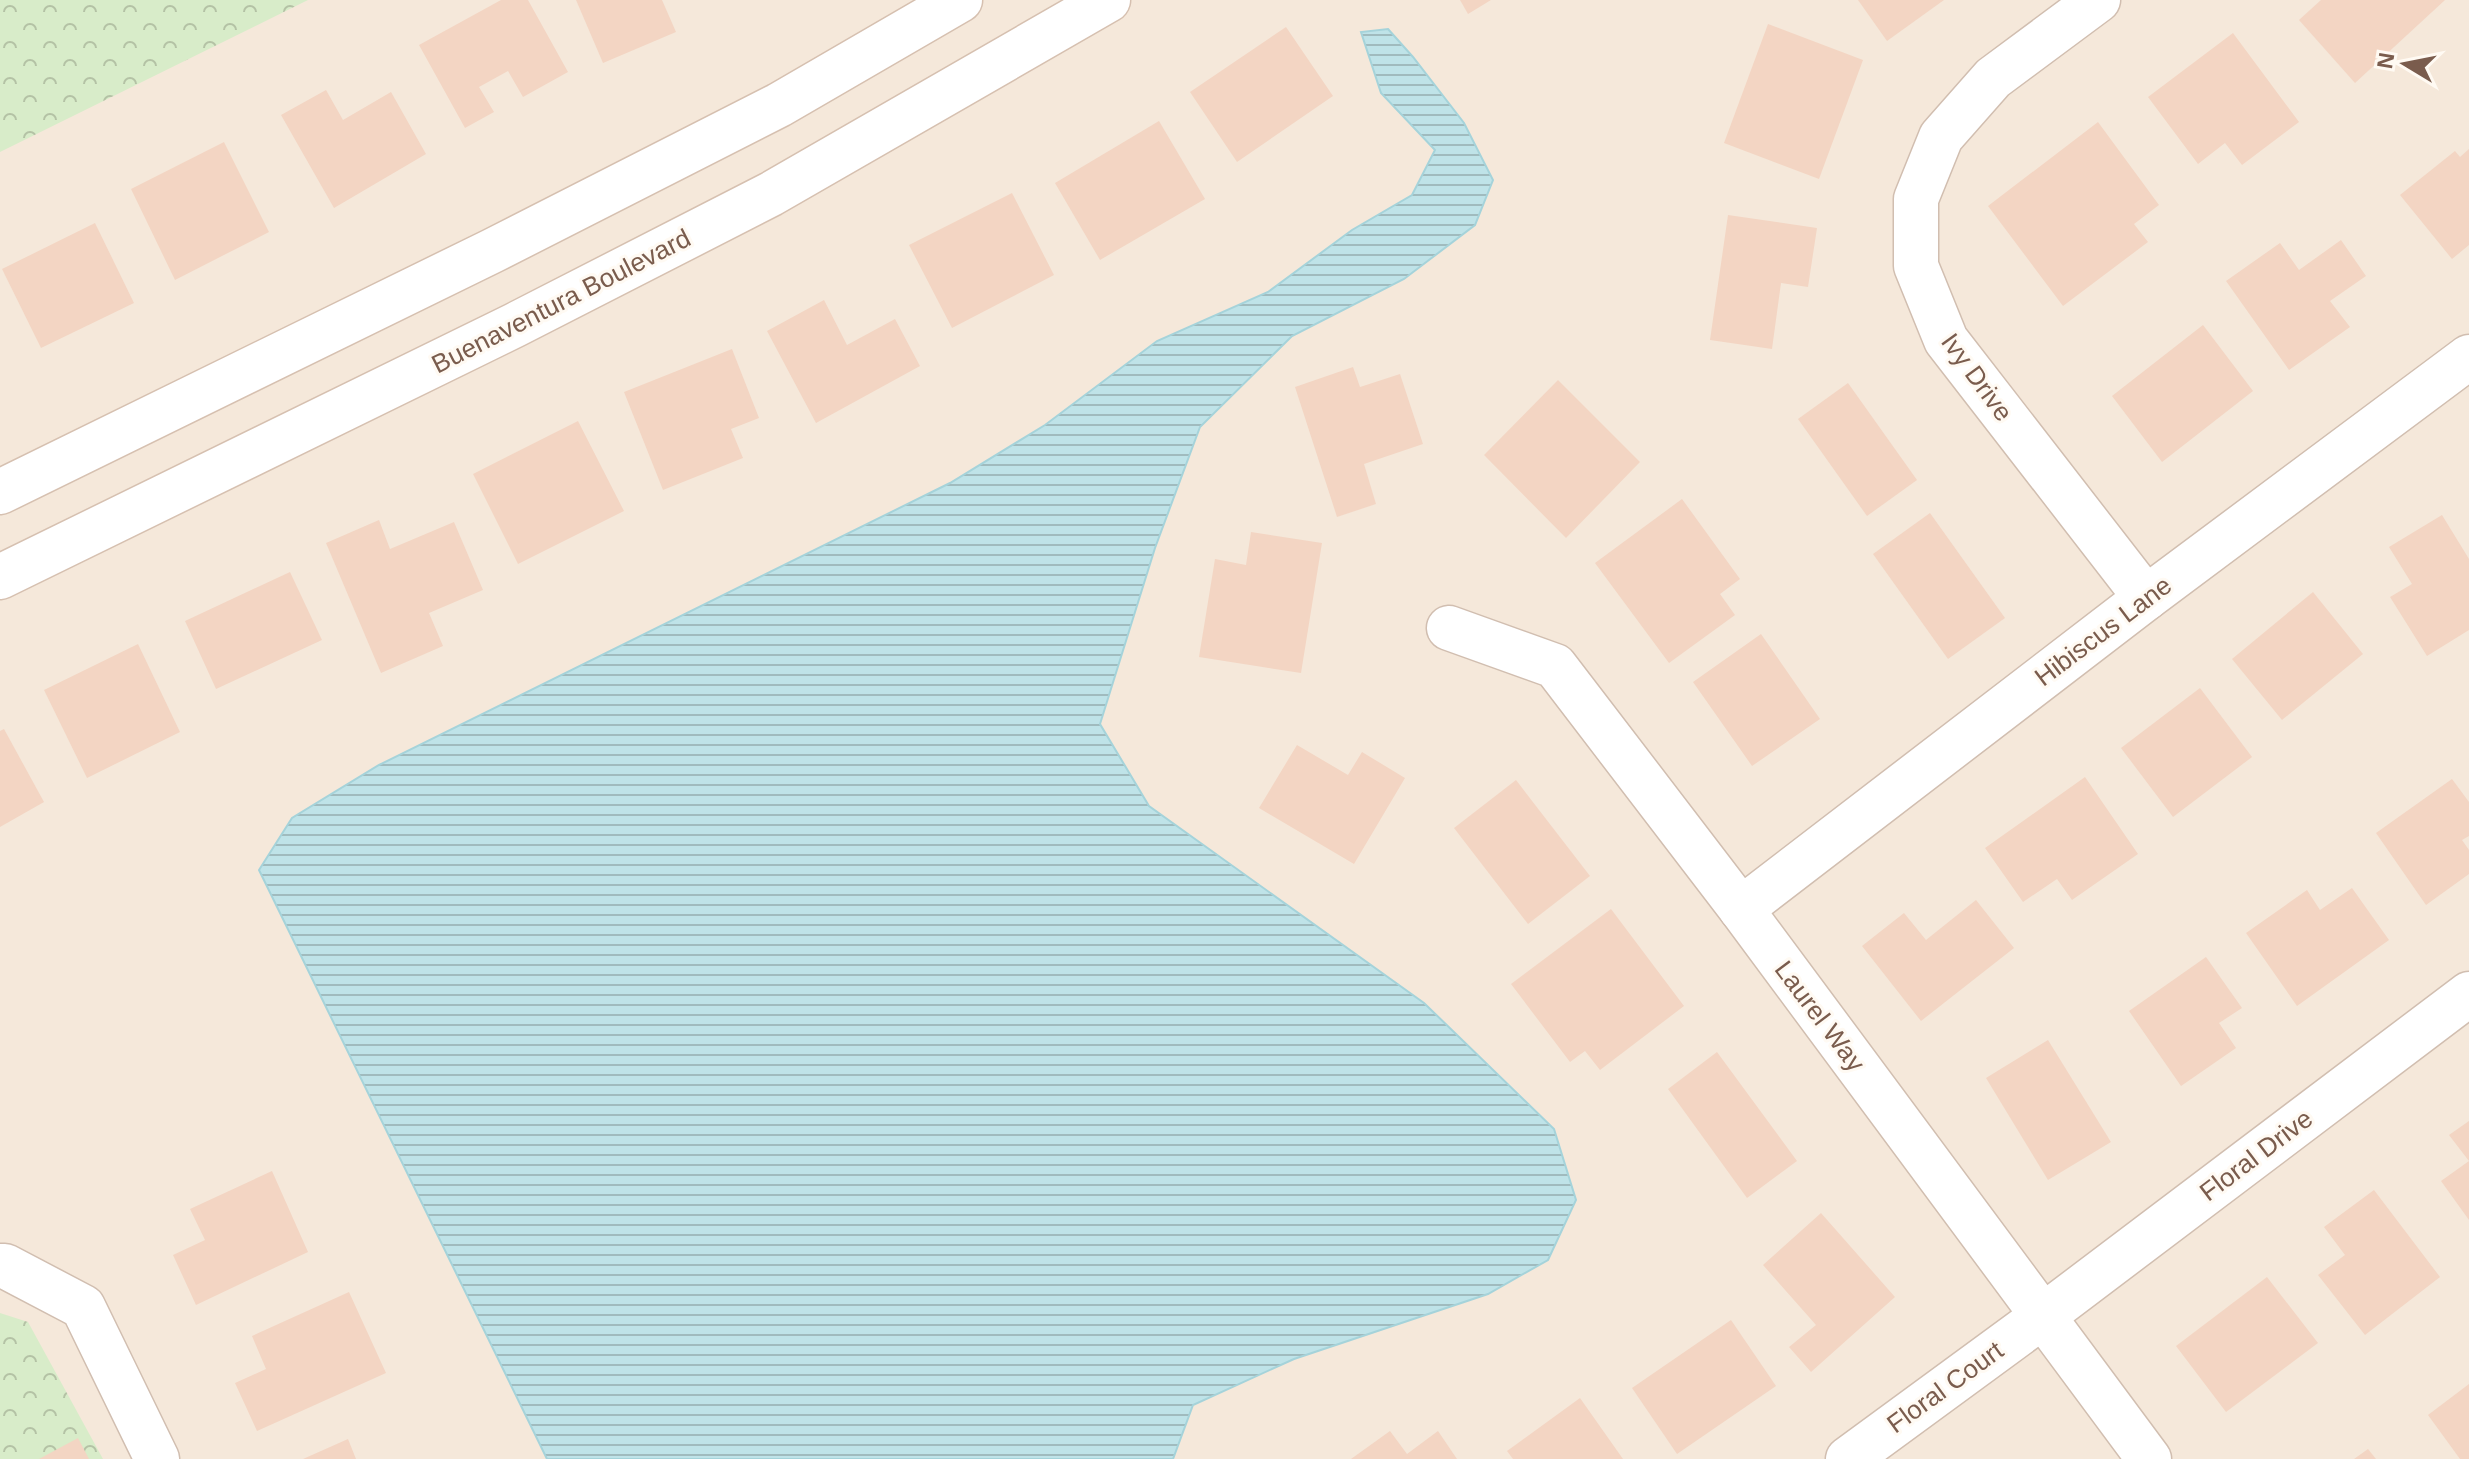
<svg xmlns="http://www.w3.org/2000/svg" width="2469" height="1459" viewBox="0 0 2469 1459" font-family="Helvetica,sans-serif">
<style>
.residential{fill:#f5e8da}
.park{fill:url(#park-crowns)}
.water{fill:url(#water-rules);stroke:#a5d3da;stroke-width:2}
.building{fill:#f3d5c3}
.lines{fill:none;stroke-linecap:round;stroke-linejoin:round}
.minor-casing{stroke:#d1beb0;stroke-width:47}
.secondary-casing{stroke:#d6c0b0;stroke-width:47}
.minor{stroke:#fff;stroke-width:44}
.secondary{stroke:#fff;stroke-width:44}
.labels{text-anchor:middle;stroke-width:6;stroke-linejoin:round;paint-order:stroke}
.street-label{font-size:26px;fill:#7a5c4d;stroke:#fffaf3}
</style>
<defs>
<pattern id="park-crowns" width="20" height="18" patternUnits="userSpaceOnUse" patternTransform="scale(2)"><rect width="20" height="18" fill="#d8ecc9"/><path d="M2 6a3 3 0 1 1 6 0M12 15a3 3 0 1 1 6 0" fill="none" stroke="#b4c2a5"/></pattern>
<pattern id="water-rules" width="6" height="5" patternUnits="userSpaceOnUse" patternTransform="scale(2)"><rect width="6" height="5" fill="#bfe3e8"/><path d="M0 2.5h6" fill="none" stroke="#a0bbbe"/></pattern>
</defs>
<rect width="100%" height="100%" fill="#fdf6ec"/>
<rect class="residential" x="0" y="0" width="2469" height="1459"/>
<g class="park">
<polygon points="0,0 308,0 0,152"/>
<polygon points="0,1313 28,1322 103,1459 0,1459"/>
</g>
<polygon class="water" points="1388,29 1413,57 1464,123 1493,180 1475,225 1404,279 1292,336 1200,427 1155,548 1100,724 1149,806 1424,1003 1554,1129 1576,1200 1548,1260 1488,1294 1294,1359 1193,1405 1173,1459 547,1459 259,870 292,818 379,765 950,483 1045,425 1157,341 1268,292 1352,230 1412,195 1435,150 1381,93 1361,32"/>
<g class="building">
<polygon points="501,0 528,0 568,72 523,97 508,71 479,87 494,112 465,128 419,45"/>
<polygon points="576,0 662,0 676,32 603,63"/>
<polygon points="1460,0 1491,0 1468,14"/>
<polygon points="1858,0 1944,0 1887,41"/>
<polygon points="2321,0 2445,0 2355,83 2299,20"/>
<polygon points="1768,24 1863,60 1819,179 1724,143"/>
<polygon points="1286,27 1333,96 1237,162 1190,92"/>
<polygon points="2233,33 2299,122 2242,165 2225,143 2198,164 2148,97"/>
<polygon points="326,90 343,120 391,92 426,154 334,208 281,115"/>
<polygon points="1159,121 1205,199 1100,260 1055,183"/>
<polygon points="2098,122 2159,205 2134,224 2148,242 2063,306 1988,206"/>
<polygon points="224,142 269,232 175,280 131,189"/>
<polygon points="2469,149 2469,245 2452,259 2400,195 2455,151 2460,157"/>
<polygon points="1012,193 1054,275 952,328 909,245"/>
<polygon points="1728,215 1817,228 1808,287 1781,283 1772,349 1710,340"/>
<polygon points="95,223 134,303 41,348 2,269"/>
<polygon points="2341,240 2366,276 2330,301 2350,327 2289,370 2226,281 2280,243 2299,270"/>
<polygon points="824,300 847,345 895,319 920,366 816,423 767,331"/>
<polygon points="2203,325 2253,391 2162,462 2112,396"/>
<polygon points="732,349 759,418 731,429 743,458 663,490 624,392"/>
<polygon points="1353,367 1360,387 1400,374 1423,444 1364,464 1376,504 1337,517 1295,387"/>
<polygon points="1558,380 1640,462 1566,538 1484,455"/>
<polygon points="1848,383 1917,480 1867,516 1798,419"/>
<polygon points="578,421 624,511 518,564 473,474"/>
<polygon points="1682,499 1740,579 1720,594 1735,615 1669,663 1595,563"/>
<polygon points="1930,513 2005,618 1948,659 1873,554"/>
<polygon points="2442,515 2469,559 2469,630 2427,656 2390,597 2412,584 2389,547"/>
<polygon points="379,520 390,549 454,522 483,590 429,613 443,646 381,673 326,543"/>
<polygon points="1251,532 1322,543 1301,673 1199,657 1215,559 1246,565"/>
<polygon points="290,572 322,640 216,689 185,621"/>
<polygon points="2313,592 2363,654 2282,720 2232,659"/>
<polygon points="1761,634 1820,719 1752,766 1693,682"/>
<polygon points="138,644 180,732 87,778 44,690"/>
<polygon points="2200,688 2252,757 2173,817 2121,748"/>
<polygon points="4,729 44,802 0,827 0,731"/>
<polygon points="1297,745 1348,775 1362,752 1405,778 1354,864 1259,808"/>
<polygon points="2085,777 2138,854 2072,900 2057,879 2023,902 1985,848"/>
<polygon points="2452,779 2469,802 2469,836 2462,840 2469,850 2469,874 2426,905 2376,833"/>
<polygon points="1516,780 1590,876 1528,924 1454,828"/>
<polygon points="2352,888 2389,940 2297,1006 2246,933 2307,890 2320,910"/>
<polygon points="1976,900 2014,948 1921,1021 1862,946 1904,913 1926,940"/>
<polygon points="1611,909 1684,1006 1600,1070 1585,1051 1570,1062 1511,984"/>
<polygon points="2206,957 2242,1008 2219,1023 2236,1048 2181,1086 2129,1011"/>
<polygon points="2048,1040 2111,1142 2048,1180 1986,1078"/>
<polygon points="1717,1052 1797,1161 1747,1198 1668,1089"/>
<polygon points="2469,1121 2469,1220 2441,1181 2469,1161 2449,1135"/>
<polygon points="272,1171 308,1252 196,1305 173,1255 205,1240 190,1209"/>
<polygon points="2374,1190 2440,1277 2365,1335 2318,1275 2345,1255 2324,1227"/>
<polygon points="1821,1213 1895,1297 1811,1372 1789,1347 1816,1325 1763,1265"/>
<polygon points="2267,1277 2318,1343 2226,1412 2176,1346"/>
<polygon points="349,1292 386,1373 257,1431 235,1383 266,1369 252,1336"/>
<polygon points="1731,1320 1776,1386 1677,1454 1632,1388"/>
<polygon points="2469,1384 2469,1459 2460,1459 2428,1415"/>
<polygon points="1580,1398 1623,1459 1513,1459 1507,1451"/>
<polygon points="1390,1431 1407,1454 1438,1431 1457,1459 1351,1459"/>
<polygon points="78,1438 89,1459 39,1459"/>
<polygon points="348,1439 356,1459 303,1459"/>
<polygon points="2368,1449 2376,1459 2354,1459"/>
</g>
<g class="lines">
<g class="minor-casing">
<g id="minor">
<polyline points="2098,0 1993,78 1941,137 1916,199 1916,266 1946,340 2146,598"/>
<polyline points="1449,628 1555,666 1741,909 2149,1459"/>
<polyline points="1741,909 2146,598 2469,357"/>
<polyline points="0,1266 5,1266 83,1307 157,1459"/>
<polyline points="1848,1459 2043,1316 2469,994"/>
</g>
</g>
<g class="secondary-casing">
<g id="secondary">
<polyline points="0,492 492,251 779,105 960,0"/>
<polyline points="0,577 515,325 771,194 1108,0"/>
</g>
</g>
<use href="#minor" class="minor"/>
<use href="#secondary" class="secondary"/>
</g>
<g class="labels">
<g class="street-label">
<text transform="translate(561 301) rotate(-27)" y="9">Buenaventura Boulevard</text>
<text transform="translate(1977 377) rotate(54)" y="9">Ivy Drive</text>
<text transform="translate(2103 631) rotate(-37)" y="9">Hibiscus Lane</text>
<text transform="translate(1820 1016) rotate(53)" y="9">Laurel Way</text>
<text transform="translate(2256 1155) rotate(-37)" y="9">Floral Drive</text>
<text transform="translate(1945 1387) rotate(-36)" y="9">Floral Court</text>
</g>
</g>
<g transform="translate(2405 64) rotate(280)" stroke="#fffaf3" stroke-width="6" paint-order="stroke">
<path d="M0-6L14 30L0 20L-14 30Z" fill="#7a5c4d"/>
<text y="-12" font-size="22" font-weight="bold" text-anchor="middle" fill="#7a5c4d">N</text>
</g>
</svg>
